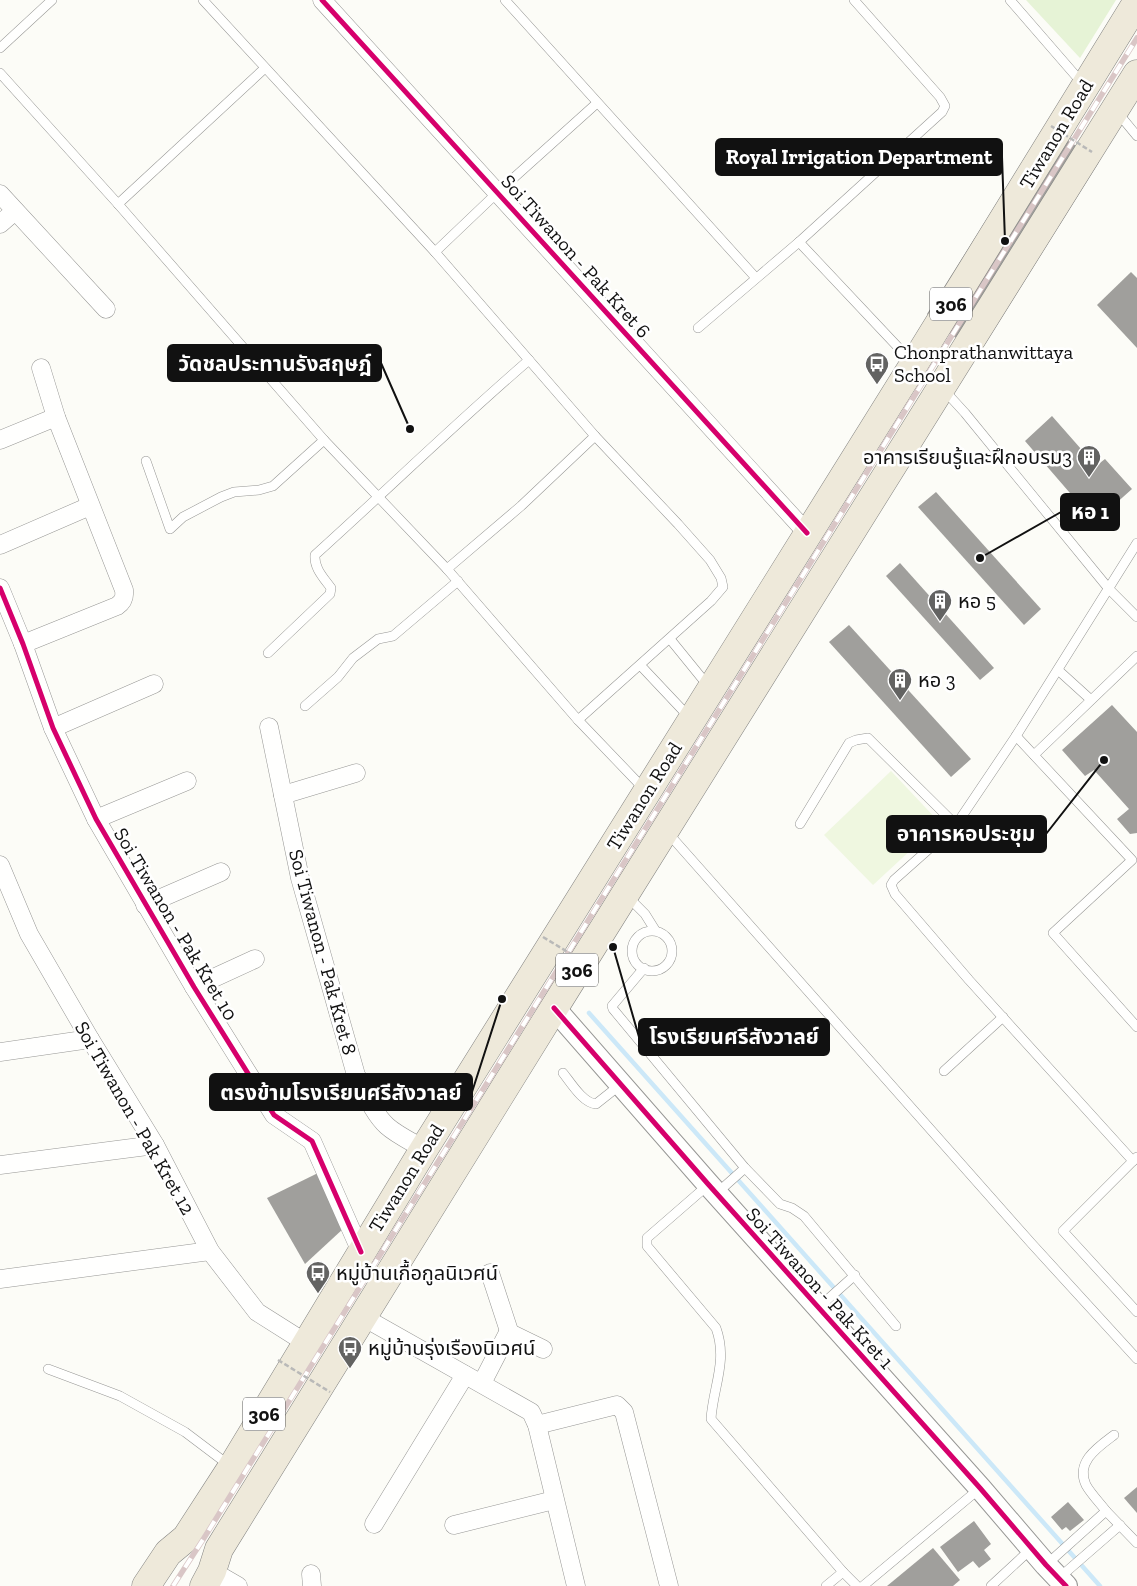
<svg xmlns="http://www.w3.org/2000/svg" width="1137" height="1586" viewBox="0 0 1137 1586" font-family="'Zilla Slab','Noto Sans Thai',serif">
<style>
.green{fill:#e6f3d6}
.pitch{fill:#eff7e0}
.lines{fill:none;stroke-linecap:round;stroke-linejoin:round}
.stream{stroke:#cce8f8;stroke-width:4.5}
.building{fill:#a09f9c}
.service-casing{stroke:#979795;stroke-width:10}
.minor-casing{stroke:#979795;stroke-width:19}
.tertiary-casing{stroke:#979795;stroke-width:24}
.primary-casing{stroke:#848482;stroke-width:29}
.service{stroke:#fffffe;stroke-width:9}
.minor{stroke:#fffffe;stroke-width:18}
.tertiary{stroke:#fffffe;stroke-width:22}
.primary{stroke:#eee9da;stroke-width:28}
.rail-casing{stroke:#d9c6c6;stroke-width:5.5}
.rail{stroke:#fff;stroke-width:4;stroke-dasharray:11;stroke-linecap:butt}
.path-bridge{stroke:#b9b9b8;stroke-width:2.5;stroke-dasharray:5 2.5;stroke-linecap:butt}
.cycleway-casing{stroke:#fff;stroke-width:8}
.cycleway{stroke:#d6006c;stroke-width:5}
.labels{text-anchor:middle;stroke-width:5;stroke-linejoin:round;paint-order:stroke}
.shield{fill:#fff;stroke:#585858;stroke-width:1}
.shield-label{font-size:19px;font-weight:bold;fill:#111}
.street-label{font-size:20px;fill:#111;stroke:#fff}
.poi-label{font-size:20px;fill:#111;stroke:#fff;text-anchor:start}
.leader{fill:none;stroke:#111;stroke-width:2}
.callout-dot{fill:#111;stroke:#fff;stroke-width:2}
.callout{fill:#111;stroke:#111;stroke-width:2}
.callout-label{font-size:21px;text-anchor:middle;font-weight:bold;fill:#fff}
</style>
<rect width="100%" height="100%" fill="#fcfcf7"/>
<polygon class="green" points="1026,0 1116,0 1080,58"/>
<polygon class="pitch" points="891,771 940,823 873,885 824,835"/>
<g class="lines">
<polyline class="stream" points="589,1013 1100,1586"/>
</g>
<g class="building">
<polygon points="1044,128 1072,143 1099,162 982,349 952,336 927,314"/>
<polygon points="1131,272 1137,278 1137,348 1097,305"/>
<polygon points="1052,416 1096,466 1105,459 1132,489 1095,522 1025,441"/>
<polygon points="936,492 1041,609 1024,625 918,507"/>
<polygon points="900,563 994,668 980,680 886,576"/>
<polygon points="849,625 971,759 951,777 829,642"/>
<polygon points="1112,705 1137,732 1137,833 1130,834 1117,819 1129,809 1094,770 1085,776 1062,750"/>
<polygon points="318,1173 344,1228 305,1264 267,1198"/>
<polygon points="1137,1487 1137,1513 1124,1498"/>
<polygon points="1068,1502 1084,1520 1070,1531 1066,1527 1062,1530 1051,1517"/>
<polygon points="974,1521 991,1544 984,1550 991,1559 979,1568 973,1561 958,1572 940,1547"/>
<polygon points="933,1548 960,1580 953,1586 887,1586"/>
</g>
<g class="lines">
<g class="service-casing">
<g id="service">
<polyline points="203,0 435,252 595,436 678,524 710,560 721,578 723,587 711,601 578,720"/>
<polyline points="505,0 756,278"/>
<polyline points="1010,0 1082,83"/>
<polyline points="0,48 52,0"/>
<polyline points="0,73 118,204 324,440 447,569 578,720 645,790"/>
<polyline points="1118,113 1137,136"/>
<polyline points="118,204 265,68"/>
<polyline points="799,242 912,362"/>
<polyline points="435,252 498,192 597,103"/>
<polyline points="698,328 799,242 942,112 945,106 940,97 854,0"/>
<polyline points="944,390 965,413 1109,589 1137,617"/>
<polyline points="146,461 170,529 183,517 221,497 234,492 259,490 273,486 324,440"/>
<polyline points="447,569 521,506 595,436"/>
<polyline points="670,639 709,687"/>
<path d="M268 653 330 594 331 588C323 577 314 568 315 555 387 490 456 423 529 360"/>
<polyline points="641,666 690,718"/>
<polyline points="1058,670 1090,699"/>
<polyline points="305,706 338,677 353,658 378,639 393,636 458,581"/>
<polyline points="1016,736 1132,860 1053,933 1137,1027"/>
<polyline points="1034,755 1137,656"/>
<polyline points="800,824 849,743 856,740 868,738 956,825"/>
<polyline points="668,833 1032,1244 1137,1359"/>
<polyline points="627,896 645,914 655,930"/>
<circle cx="652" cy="951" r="20"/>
<polyline points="644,968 612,1006 613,1009 745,1168 780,1204 792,1208 804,1216 896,1326"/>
<polyline points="944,1071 1003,1017"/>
<path d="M563 1073C571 1083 583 1103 596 1104L620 1085"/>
<polyline points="1137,1157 1063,1231 1137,1312"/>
<polyline points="1133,1161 969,980 895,894 891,885 894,880 956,825 1016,736 1137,543"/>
<path d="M708 1185 647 1238V1246L716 1328C728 1361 713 1387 711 1419L843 1572 857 1586"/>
<polyline points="717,1193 745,1168"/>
<polyline points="818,1308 855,1275"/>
<polyline points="48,1369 120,1396 185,1432 230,1466"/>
<path d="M1106 1511C1100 1503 1091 1494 1086 1485 1075 1462 1098 1447 1114 1435"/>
<polyline points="1046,1565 1106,1511 1137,1543"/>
<polyline points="1059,1578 1120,1525"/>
<polyline points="826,1586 843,1572"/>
<polyline points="863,1586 979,1489"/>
<polyline points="991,1586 1031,1549"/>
</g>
</g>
<g class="minor-casing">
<g id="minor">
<polyline points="322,0 807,533"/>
<polyline points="0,194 106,309"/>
<polyline points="0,224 15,211"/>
<polyline points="0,440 56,417"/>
<polyline points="0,545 90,506"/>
<polyline points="0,588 23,644 53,728 96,819 194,987 274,1115 312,1141 361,1252"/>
<path d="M23 644 117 606C123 602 125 598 124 590L56 417 41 368"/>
<path d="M269 727 300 878 356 1075C365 1092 373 1113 387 1126 397 1135 412 1142 424 1149"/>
<polyline points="53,728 154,684"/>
<polyline points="283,795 356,773"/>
<polyline points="96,819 187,781"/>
<polyline points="0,865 29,934 90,1039 155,1145 210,1251 257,1312 306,1343"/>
<polyline points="145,905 221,872"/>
<polyline points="194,987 255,959"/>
<polyline points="0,1052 90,1039"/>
<polyline points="0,1165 155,1145"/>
<polyline points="0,1279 210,1251"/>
<polyline points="363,1317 531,1412 537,1425 576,1586"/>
<polyline points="508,1332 543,1349"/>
<polyline points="482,1383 509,1331 490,1273"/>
<polyline points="537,1425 617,1405 624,1412 669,1586"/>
<polyline points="374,1524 465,1375"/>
<polyline points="454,1525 554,1500"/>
<polyline points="212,1571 238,1586"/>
<polyline points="311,1574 312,1586"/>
</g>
</g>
<g class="tertiary-casing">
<polyline id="tertiary" points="554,1008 708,1184 980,1488 1046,1565 1066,1586"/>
</g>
<g class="primary-casing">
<g id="primary">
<polyline points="146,1586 168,1553 186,1538 232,1467 424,1149 914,364 1137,2"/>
<polyline points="204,1586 212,1571 219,1549 554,1008 1137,74"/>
</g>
</g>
<use href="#service" class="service"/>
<use href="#minor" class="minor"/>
<use href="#tertiary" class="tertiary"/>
<use href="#primary" class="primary"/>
<g class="rail-casing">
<polyline id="rail" points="173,1586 204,1538 1137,38"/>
</g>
<use href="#rail" class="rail"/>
<g class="path-bridge">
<polyline points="1051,126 1092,152"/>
<polyline points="543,937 594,968"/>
<polyline points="278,1360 330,1392"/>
</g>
<g class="cycleway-casing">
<g id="cycleway">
<polyline points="322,0 807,533"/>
<polyline points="0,588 23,644 53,728 96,819 194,987 274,1115 312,1141 361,1252"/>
<polyline points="554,1008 708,1184 980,1488 1046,1565 1066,1586"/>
</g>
</g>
<use href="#cycleway" class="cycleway"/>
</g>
<defs>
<g id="bus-pin" transform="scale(1.25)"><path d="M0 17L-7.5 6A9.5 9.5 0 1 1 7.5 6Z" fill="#636362" stroke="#fff"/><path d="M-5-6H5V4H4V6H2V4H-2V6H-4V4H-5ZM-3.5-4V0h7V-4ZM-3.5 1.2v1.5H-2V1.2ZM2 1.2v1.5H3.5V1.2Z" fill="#fff"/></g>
<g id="building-pin" transform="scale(1.25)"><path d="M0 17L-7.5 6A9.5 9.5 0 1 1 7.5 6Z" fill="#636362" stroke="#fff"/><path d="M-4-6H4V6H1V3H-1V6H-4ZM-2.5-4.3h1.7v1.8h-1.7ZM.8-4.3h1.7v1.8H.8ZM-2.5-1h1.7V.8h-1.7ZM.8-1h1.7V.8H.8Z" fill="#fff"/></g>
</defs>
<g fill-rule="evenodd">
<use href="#bus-pin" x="877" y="364"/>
<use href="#building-pin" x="1089" y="457"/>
<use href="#building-pin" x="940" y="601"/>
<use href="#building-pin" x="900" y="680"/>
<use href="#bus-pin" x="318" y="1273"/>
<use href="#bus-pin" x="350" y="1348"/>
</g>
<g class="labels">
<g class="shield">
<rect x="930" y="287.5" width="42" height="33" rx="4"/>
<rect x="556" y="953.5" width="42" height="33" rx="4"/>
<rect x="243" y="1397.5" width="42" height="33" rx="4"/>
</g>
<g class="shield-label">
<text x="951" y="311">306</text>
<text x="577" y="977">306</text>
<text x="264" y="1421">306</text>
</g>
<g class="street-label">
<text transform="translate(1056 134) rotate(-59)" y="7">Tiwanon Road</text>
<text transform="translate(576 256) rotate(48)" y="7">Soi Tiwanon - Pak Kret 6</text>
<text transform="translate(644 796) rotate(-58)" y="7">Tiwanon Road</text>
<text transform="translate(176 924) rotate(59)" y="7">Soi Tiwanon - Pak Kret 10</text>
<text transform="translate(323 952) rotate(75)" y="7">Soi Tiwanon - Pak Kret 8</text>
<text transform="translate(135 1118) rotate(60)" y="7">Soi Tiwanon - Pak Kret 12</text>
<text transform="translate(406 1178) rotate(-58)" y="7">Tiwanon Road</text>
<text transform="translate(820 1288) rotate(48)" y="7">Soi Tiwanon - Pak Kret 1</text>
</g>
<g class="poi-label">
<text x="894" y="359">Chonprathanwittaya<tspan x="894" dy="23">School</tspan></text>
<text x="1072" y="464" text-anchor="end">อาคารเรียนรู้และฝึกอบรม3</text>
<text x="958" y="608">หอ 5</text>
<text x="918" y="687">หอ 3</text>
<text x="336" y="1280">หมู่บ้านเกื้อกูลนิเวศน์</text>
<text x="368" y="1355">หมู่บ้านรุ่งเรืองนิเวศน์</text>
</g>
</g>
<path class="leader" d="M1005 241L1002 157M410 429L381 363M980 558L1061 512M1104 760L1046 834M613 947L639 1037M502 999L472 1092"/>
<g class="callout-dot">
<circle cx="1005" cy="241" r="5"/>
<circle cx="410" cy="429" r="5"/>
<circle cx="980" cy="558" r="5"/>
<circle cx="1104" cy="760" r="5"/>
<circle cx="613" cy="947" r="5"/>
<circle cx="502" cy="999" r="5"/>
</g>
<g class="callout">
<rect x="716" y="139" width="286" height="36" rx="5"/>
<rect x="168" y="345" width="213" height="36" rx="5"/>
<rect x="1061" y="494" width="58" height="36" rx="5"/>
<rect x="887" y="816" width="159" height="36" rx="5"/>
<rect x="639" y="1019" width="190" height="36" rx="5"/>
<rect x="210" y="1074" width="262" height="36" rx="5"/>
</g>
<g class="callout-label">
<text x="859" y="164">Royal Irrigation Department</text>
<text x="275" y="371">วัดชลประทานรังสฤษฎ์</text>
<text x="1090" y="519">หอ 1</text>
<text x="966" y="841">อาคารหอประชุม</text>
<text x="734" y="1044">โรงเรียนศรีสังวาลย์</text>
<text x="341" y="1100">ตรงข้ามโรงเรียนศรีสังวาลย์</text>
</g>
</svg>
